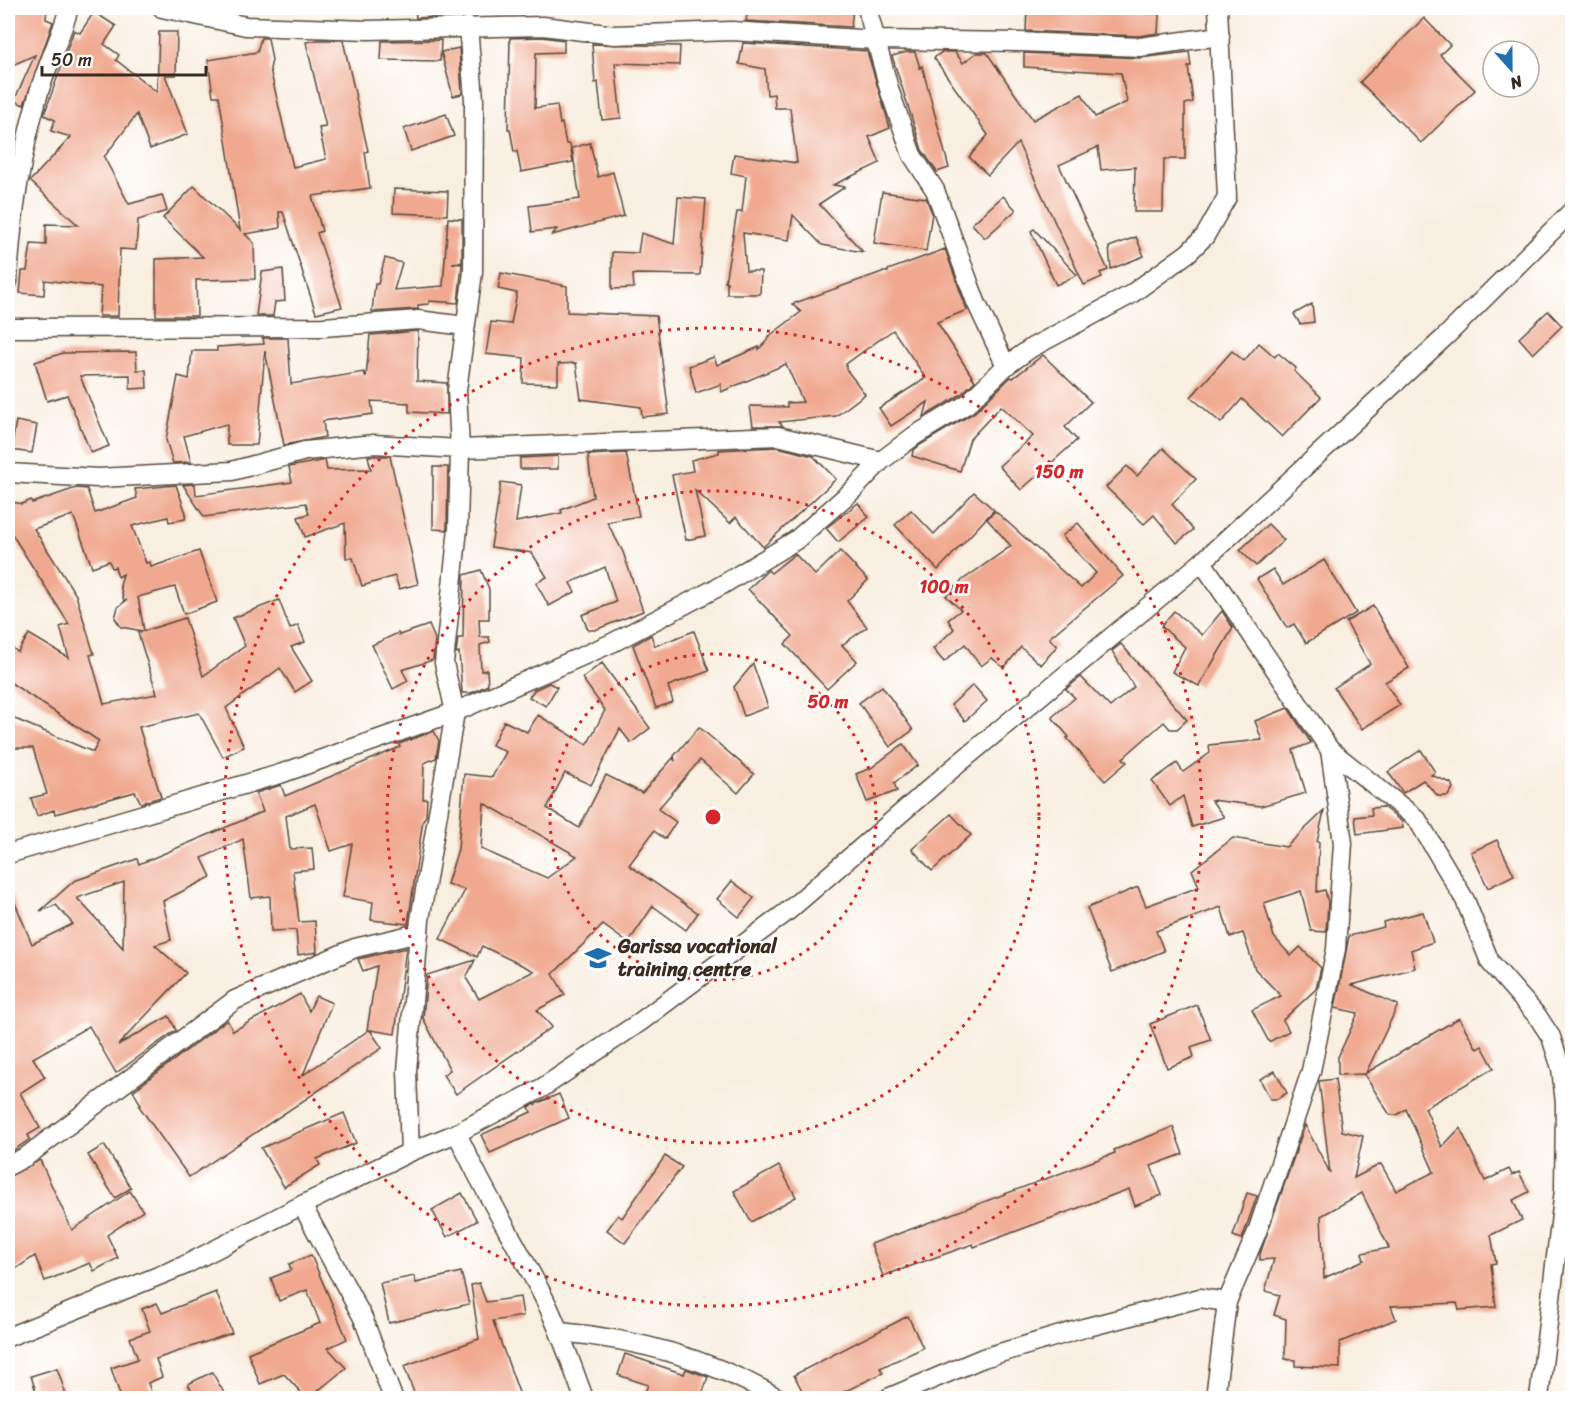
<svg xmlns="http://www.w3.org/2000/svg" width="1580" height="1406" viewBox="0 0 1580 1406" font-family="Sriracha,sans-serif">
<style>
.building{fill:#f0a990;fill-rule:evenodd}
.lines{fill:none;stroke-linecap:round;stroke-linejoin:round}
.street-casing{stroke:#58483b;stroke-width:21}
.street{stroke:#fff;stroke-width:18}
.ring{fill:none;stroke:#d62828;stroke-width:3;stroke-dasharray:3 6}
.labels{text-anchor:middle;stroke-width:5;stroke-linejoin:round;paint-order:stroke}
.poi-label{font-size:20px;font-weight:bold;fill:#3b2a1e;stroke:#fff;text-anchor:start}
.centre{fill:#d62828;stroke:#fff;stroke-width:3}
.ring-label{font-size:18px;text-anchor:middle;font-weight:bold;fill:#d62828;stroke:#fff;stroke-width:5;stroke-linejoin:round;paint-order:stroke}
</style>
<rect width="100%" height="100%" fill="#fff"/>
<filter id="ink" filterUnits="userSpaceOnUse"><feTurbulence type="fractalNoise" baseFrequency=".0167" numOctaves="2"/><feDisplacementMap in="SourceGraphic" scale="12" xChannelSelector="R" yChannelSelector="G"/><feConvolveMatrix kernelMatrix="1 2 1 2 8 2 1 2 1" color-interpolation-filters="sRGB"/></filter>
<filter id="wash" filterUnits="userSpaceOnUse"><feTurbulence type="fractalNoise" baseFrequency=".008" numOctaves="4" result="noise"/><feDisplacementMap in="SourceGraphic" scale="24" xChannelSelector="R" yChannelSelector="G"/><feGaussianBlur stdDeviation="1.35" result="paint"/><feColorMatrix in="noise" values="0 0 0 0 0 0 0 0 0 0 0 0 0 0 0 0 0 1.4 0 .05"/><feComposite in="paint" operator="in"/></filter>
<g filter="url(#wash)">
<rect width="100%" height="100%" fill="#f9efe1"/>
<g id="blocks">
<g class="building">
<polygon points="8,8 47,8 46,19 53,22 24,105 14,101 35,55 8,67"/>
<polygon points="415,8 433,8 434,17 416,18"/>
<polygon points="748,8 853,8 851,27 746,21"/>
<polygon points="1027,8 1087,8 1087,11 1159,14 1158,33 1139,36 1026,31"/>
<polygon points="94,12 116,26 104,44 119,55 116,60 157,92 159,32 177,32 176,75 165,75 188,134 150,149 137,114 104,157 129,204 162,195 167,211 138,220 136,250 120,249 118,316 99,316 101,287 45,280 44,295 20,293 22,271 27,271 31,244 46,245 46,224 78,225 30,181 71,137 51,131 55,120 44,115 74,30 80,33"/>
<polygon points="1424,18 1450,45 1440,55 1475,90 1421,143 1360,82"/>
<polygon points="542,37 564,40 564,52 536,53 535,108 557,105 560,124 562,123 566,144 570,144 573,162 521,172 517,151 514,152 510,129 508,129 510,38"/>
<polygon points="261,38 268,38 272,60 270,69 293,167 326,159 319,128 326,127 306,42 318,40 343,40 368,151 365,152 370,188 312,196 322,231 317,233 342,307 316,313 283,212 279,212 280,228 245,234 254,243 255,279 196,280 197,316 156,316 156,259 203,257 163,218 194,186 240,230 219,96 213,96 208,60 257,52"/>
<polygon points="441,40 440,61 381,60 382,41"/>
<polygon points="743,43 867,51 890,128 869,137 880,163 833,185 845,187 819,204 863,252 822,245 793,215 789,240 743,233 746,271 761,271 760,294 727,294 727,282 725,282 737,212 742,212 746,176 731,173 734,154 797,163 790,108 775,108 774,94 767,95 765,69 739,64"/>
<polygon points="592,44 680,46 679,65 615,63 621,118 602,120 598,82 595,83"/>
<polygon points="459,48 462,94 453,96 441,52"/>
<polygon points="907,52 915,52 920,68 922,66 949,168 937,172 922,150 892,56"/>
<polygon points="942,52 955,52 963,63 976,53 987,53 1033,120 1082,94 1095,117 1127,102 1121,73 1024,67 1024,53 1140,58 1189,52 1191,66 1188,66 1193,102 1185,104 1185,159 1164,159 1163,212 1134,212 1135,167 1101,170 1098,147 1059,165 1108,270 1100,273 1102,277 1084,285 1018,143 988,175 969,157 988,135 934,58"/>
<polygon points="446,114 454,136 411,151 404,129"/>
<polygon points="590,143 598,177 613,172 624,216 552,235 557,229 532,232 529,206 580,199 572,148"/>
<polygon points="394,189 448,191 447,215 393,213"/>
<polygon points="882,192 926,198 932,213 926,251 874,243"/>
<polygon points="1003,196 1016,210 985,238 972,224"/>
<polygon points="678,197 706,199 700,275 636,274 633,275 634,288 612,289 612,252 638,253 641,233 674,244"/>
<polygon points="448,218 462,219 462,262 452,263 462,264 458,303 429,301 429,304 418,305 418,309 372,312 375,284 378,284 385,258 402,263 394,290 443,286"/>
<polygon points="1034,229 1077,275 1056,285 1031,231"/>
<polygon points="1136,237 1144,256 1111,269 1109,247"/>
<polygon points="945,249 967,310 937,322 975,381 960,395 924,417 928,402 891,426 879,408 926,378 893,330 846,364 846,369 865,394 836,416 779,422 783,426 753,426 750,406 787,407 787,403 803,402 786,364 721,392 721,384 696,393 689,366 714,357 717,365 759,347 759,349 770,337 768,337 801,312 792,304 882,272 888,272 888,270"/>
<polygon points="283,269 285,301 275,302 273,316 256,316 262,272"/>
<polygon points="501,273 567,286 567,312 656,316 669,414 642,417 641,407 581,399 576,363 558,364 558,384 523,383 524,358 486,354 491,322 511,324 517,293 498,289"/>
<polygon points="1312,304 1314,322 1300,324 1294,314"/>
<polygon points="1548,311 1562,326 1533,354 1519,338"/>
<polygon points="418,331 417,381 447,383 447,414 409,412 409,403 371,401 373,414 323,421 325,437 284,445 265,351 257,445 227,445 227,424 184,436 191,462 173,463 166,440 178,376 189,379 192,351 217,351 217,347 264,344 263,338 288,338 291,384 364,372 366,378 370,335"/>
<polygon points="1259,343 1275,357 1278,353 1296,368 1294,371 1321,397 1282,437 1242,399 1221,423 1191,397 1232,351 1244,361"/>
<polygon points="136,352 137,370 146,370 147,388 130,389 130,375 80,376 109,446 91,453 67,395 47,401 35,362 63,353"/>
<polygon points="1043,355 1091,402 1065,427 1077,440 1021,490 999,466 1033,436 1001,406 970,439 960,471 912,456 913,451 920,445 975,412 1011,377 1013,378"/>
<polygon points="16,421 37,425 32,453 11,450"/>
<polygon points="777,447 813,456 836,479 763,547 736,517 730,523 695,490 705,536 686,540 672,475 693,471 691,460 719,453 719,450"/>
<polygon points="1163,448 1196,479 1172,504 1193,530 1177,543 1154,515 1144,524 1106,487 1127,466 1137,476"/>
<polygon points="626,453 639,516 607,522 623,552 643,611 595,630 588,630 582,615 616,602 605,567 570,583 575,592 549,606 536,583 547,577 532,553 491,547 501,482 521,485 516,522 562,513 561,510 593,497 588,455"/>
<polygon points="368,456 390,456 418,584 399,589 395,576 362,586 353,558 346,558 345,523 305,537 298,517 309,514 306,503 204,517 183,485 195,484 196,495 292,482 289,467 325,460 327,470 371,469"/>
<polygon points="558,456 558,469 520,469 520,458"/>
<polygon points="433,467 448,467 447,530 433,529"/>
<path d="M176 485 186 513 185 519 169 522 168 517 132 526 146 563 150 562 151 567 199 551 217 602 184 614 175 587 138 597 144 631 185 618 203 676 245 646 233 618 279 600 290 629 298 625 305 642 291 647 312 681 295 692 280 668 226 708 244 747 223 757 199 713 139 727 161 797 141 803 135 792 55 814 54 810 37 816 31 798 47 794 33 748H8V716L93 752 99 741 8 681V645L18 652 29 634 69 658 60 627 69 624 8 528V501L22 504 31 500 32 503 76 488 87 489 95 513 137 498 135 489ZM73 515 92 567 109 561 112 568 115 567 118 577 123 574 120 586 124 601 127 600 118 607 115 618 121 627 143 631 138 633 157 694 104 704 90 655 94 654 76 595 34 529Z"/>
<polygon points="974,492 994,510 938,570 895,525 911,510 934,534"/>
<polygon points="858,503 869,517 838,542 826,528"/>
<polygon points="995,511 1081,588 1096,573 1062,536 1078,523 1123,576 1049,638 1057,646 1041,665 1021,647 1004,668 992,658 981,666 965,644 944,662 933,649 954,629 948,620 961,610 946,596 961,581 1011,546 987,519"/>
<polygon points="1268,524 1284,540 1256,566 1240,550"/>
<polygon points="840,551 868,580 847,601 867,627 842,645 857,661 827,689 785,644 793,636 748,589 768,570 771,573 795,554 815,575"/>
<polygon points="1324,560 1356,613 1306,643 1294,624 1287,628 1257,579 1273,569 1283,585"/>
<polygon points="481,570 489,589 489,619 479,619 480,637 489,637 490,642 480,645 481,671 487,670 488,685 471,693 462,693 459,652 456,653 458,638 463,638 464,575"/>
<polygon points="1373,606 1409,668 1385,682 1400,705 1362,729 1334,688 1370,664 1346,622"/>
<polygon points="1174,611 1202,635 1222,611 1233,628 1199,686 1172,672 1185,647 1161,626"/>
<polygon points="429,625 435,639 433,660 402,670 408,681 393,689 372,645 398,633 399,635"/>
<polygon points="694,631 709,671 668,686 673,702 656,708 633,645 651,635 655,646"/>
<polygon points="1121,644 1187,720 1177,729 1170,729 1164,722 1123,758 1127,762 1105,781 1067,738 1069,737 1052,717 1075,698 1066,689 1081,677 1110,707 1134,687 1112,651"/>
<path d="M602 663 650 728 631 743 620 729 591 785 565 773 547 808 579 828 606 775 642 793 673 758 675 761 674 756 699 727 754 774 738 793 700 760 658 809 676 822 665 839 654 831 629 865 698 913 686 930 653 906 628 943 603 925 553 974 565 995 537 1010 552 1027 456 1094 443 1075 450 1070 423 1018 427 975 475 960 466 978 479 999 534 971 482 946 477 957 440 939 465 890 447 884 458 849 464 774 492 777 506 752 492 745 504 721 527 732 538 715 587 745 605 710 582 678ZM484 803 577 856 547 878 481 849Z"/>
<polygon points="753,664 768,707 744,716 734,687"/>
<polygon points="549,683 557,687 546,706 529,697 534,690"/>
<polygon points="973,685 987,701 965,721 951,705"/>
<polygon points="882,686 913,730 890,747 859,703"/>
<polygon points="1288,708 1311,743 1293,750 1306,793 1261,806 1211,800 1224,817 1192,827 1183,796 1170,806 1152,781 1177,763 1183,772 1210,753 1209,745 1262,740 1255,721"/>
<path d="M434 731 439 741 436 758 424 763 423 799H427L426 816 423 820 408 924 371 920 373 902 343 897 352 844 331 851 315 804 286 816 290 849 312 848 314 869 293 871 299 922 315 921 317 952 298 955 296 930 271 931 270 896 251 898 243 839 202 858 211 877 163 901 171 940 155 945 186 973 118 1045 169 1016 176 1030 116 1073 89 1026 33 1058 45 1077 20 1093 40 1128 28 1135 30 1139 8 1154V886L32 944 73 924 56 905 40 911 74 881 137 859 139 864 260 813 263 812 256 793 281 785 285 796 400 747 399 744ZM124 882 123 948 77 898Z"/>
<polygon points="903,744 918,765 894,783 897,791 867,802 856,774 871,768"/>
<polygon points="1421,750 1435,772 1431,775 1451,783 1453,788 1448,796 1438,796 1423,780 1403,793 1388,772"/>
<polygon points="1383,807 1402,822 1403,828 1357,834 1355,817 1372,815 1371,808"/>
<polygon points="1324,811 1317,842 1319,842 1317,892 1325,890 1328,902 1326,932 1311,931 1301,891 1264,903 1274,937 1291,956 1300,947 1321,968 1316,989 1283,1020 1289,1031 1269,1042 1252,1010 1281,996 1255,969 1243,933 1230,937 1221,907 1156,931 1164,951 1112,972 1087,908 1138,887 1146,906 1199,887 1192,870 1233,838 1286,847"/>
<polygon points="951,814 971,835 932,871 912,849"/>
<polygon points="1497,840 1514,875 1488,888 1471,852"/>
<polygon points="732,881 754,898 739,917 717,899"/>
<path d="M1423 912 1433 942 1411 950 1415 968 1352 985 1398 1005 1366 1073 1459 1018 1477 1049 1482 1046 1494 1068 1425 1108 1442 1147 1460 1128 1485 1181 1509 1169 1512 1175 1519 1172 1529 1192 1513 1200 1522 1220 1491 1235 1496 1263 1491 1264 1496 1307 1459 1310 1457 1303 1391 1306 1396 1319 1340 1342V1368L1295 1366V1360L1285 1359 1286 1319 1274 1315 1280 1295 1265 1291 1274 1259 1260 1260V1254L1305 1125 1330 1173 1319 1081 1335 1079 1342 1131 1363 1136 1354 1178 1381 1164 1396 1191 1434 1172 1406 1109 1397 1115H1390L1364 1074 1338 1075V1057L1358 1013 1335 1008 1349 936 1384 927 1383 922ZM1362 1193 1389 1248 1362 1253 1364 1260 1324 1278 1321 1216Z"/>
<polygon points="406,948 395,1034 370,1030 382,1048 189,1177 139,1106 141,1105 133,1091 227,1020 233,1031 300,994 309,1011 316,996 332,1003 303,1075 369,1030 367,1030 377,966 363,971 358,959"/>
<polygon points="1197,1005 1211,1040 1191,1047 1194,1057 1167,1068 1150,1024"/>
<polygon points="1275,1071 1287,1093 1277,1099 1270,1099 1260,1079"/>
<polygon points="559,1094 569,1118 490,1153 481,1135 531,1112 529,1107"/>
<polygon points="344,1113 356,1143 317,1159 320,1165 284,1187 261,1148"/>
<polygon points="1173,1127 1183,1154 1151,1166 1162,1195 1135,1206 1129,1189 974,1247 973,1244 883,1276 871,1244 1115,1153 1114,1150"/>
<polygon points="104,1145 131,1188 115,1198 88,1155"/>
<polygon points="665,1156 682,1167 625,1243 607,1230 618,1215 622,1218"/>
<polygon points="40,1160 72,1230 130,1191 143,1211 107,1235 118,1258 94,1271 90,1263 45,1281 35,1256 8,1274 8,1177"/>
<polygon points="779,1166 796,1197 751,1222 734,1191"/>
<polygon points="462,1193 477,1221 447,1237 432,1210"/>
<polygon points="1247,1193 1257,1196 1242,1239 1233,1236"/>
<polygon points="311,1255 347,1339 328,1348 346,1368 309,1398 306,1398 284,1374 260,1384 248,1353 320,1323 307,1290 279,1301 271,1278 291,1270 289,1264"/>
<polygon points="461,1272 469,1304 389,1323 380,1283 414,1276 416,1283"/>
<polygon points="479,1283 486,1302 520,1297 523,1316 493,1321 521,1398 416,1398 404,1366 479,1339 471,1285"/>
<polygon points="216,1292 232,1333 156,1359 162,1377 148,1383 153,1398 121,1398 111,1368 138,1359 130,1338 150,1331 142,1309 157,1303 162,1313"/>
<polygon points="908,1316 923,1348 880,1368 883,1373 831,1398 806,1398 794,1375"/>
<polygon points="625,1354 684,1374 686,1369 708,1377 701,1398 656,1398 644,1394 648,1385 618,1375"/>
<polygon points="57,1368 67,1398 38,1398 31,1376"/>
<polygon points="212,1372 227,1398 196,1398 188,1384"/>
</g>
</g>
</g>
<g filter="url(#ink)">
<use href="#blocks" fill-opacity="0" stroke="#58483b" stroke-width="1.5"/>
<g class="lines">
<g class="street-casing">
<g id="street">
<polyline points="162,8 246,26 369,30 543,26 614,35 732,31 876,40 1020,42 1140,47 1220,36"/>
<polyline points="867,8 890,92 912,155 935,190 976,302 1006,366"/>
<path d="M8 282C11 221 20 159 37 99 45 69 60 40 69 8"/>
<polyline points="8,328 323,327 418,320 465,326"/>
<polyline points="8,473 98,478 232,471 305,451 374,444 460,449 778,436 881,461"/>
<polyline points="1202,562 1330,750 1417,819 1465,900 1490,962 1538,1017 1551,1037 1561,1068 1565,1103 1564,1190 1539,1398"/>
<polyline points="8,854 280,774 455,712 612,643 722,585 796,540 853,490 881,461 914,436 967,404 1006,366 1031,348 1130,295 1188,253 1205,236 1227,197 1218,8"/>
<path d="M457 1133C482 1189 515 1241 543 1296 560 1329 571 1364 584 1398"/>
<polyline points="410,1152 407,1071 420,920 455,712 444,663 458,528 460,449 457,390 473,272 474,99 468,26"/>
<polyline points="8,1166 27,1156 235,1000 355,948 419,933"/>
<polyline points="302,1205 363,1318 393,1398"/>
<path d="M560 1332C637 1339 711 1359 778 1398"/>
<polyline points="8,1337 183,1266 302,1205 410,1152 457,1133 542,1088 640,1022 788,911 952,769 1202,562 1445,337 1572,211"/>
<polyline points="888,1398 983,1358 1084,1328 1200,1298 1227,1302"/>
<polyline points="1215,1398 1227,1302 1257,1232 1311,1071 1336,949 1343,843 1330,750"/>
</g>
</g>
<use href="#street" class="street"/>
</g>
</g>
<g class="ring">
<circle cx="713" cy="817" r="163"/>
<circle cx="713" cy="817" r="326"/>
<circle cx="713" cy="817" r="489"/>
</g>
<defs>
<g id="university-bare" transform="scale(2.07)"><path d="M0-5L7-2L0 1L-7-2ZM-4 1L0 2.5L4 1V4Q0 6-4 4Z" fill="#1f6fb2" stroke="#fff" stroke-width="2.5" paint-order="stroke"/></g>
</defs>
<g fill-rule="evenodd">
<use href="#university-bare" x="598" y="958"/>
</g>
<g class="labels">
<g class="poi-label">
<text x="618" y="953">Garissa vocational<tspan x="618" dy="23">training centre</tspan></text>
</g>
</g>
<circle cx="713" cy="817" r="9" class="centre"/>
<g class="ring-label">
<text x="1059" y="478">150 m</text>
<text x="944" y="593">100 m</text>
<text x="828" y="708">50 m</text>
</g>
<rect width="1580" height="1406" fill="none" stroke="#fff" stroke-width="30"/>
<g transform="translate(1511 69) rotate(159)"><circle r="28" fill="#ffffff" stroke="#b1aaa5" stroke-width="1.5"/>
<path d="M0-4.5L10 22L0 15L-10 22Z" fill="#1f6fb2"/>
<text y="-9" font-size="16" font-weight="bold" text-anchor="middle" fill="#3b2a1e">N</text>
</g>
<path d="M42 66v9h164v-9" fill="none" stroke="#3b2a1e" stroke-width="3"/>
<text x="51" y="66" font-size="18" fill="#3b2a1e" stroke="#ffffff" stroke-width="4.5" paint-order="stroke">50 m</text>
</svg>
